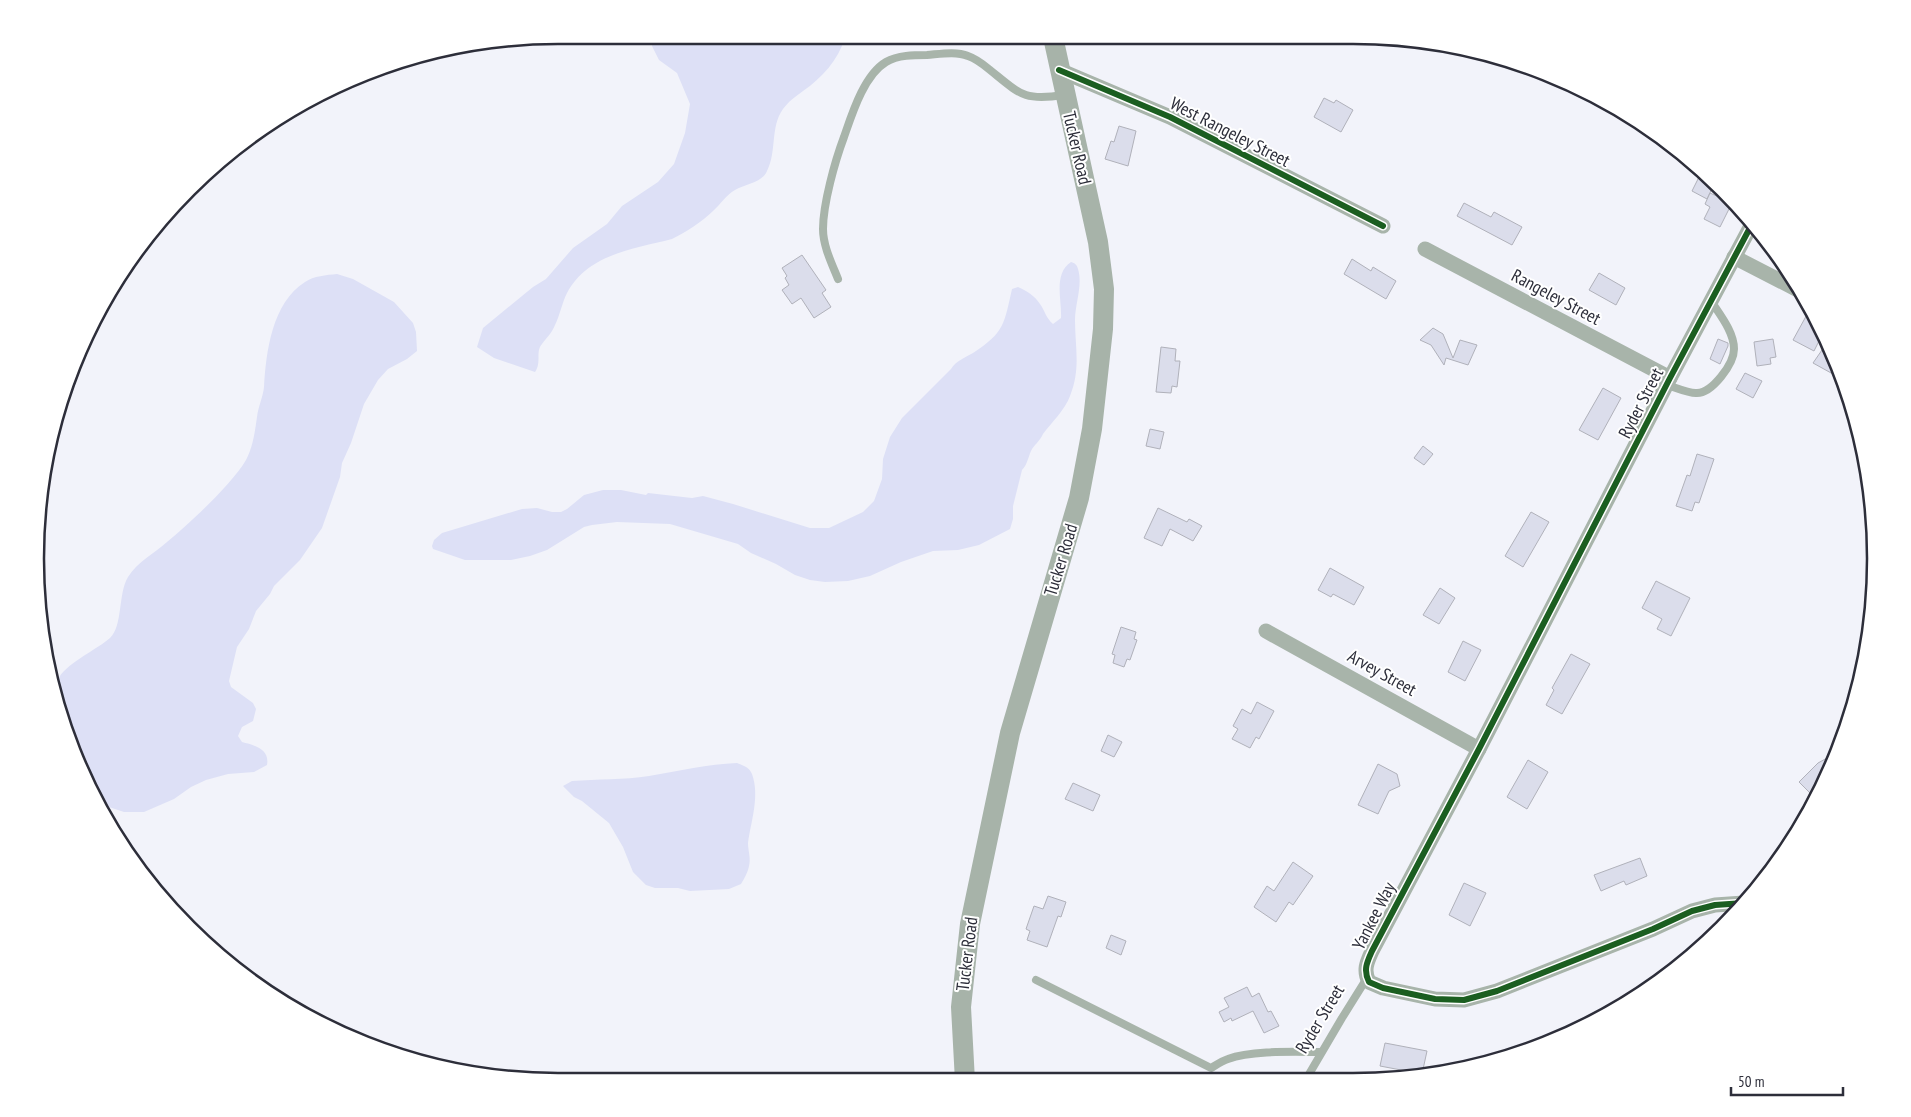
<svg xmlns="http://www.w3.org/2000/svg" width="1911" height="1117" viewBox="0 0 1911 1117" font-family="'PT Sans Narrow',sans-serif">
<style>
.green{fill:#dde0f6}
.building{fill:#dbddeb;stroke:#b0b1ba}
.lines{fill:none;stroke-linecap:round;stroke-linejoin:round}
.lane{stroke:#a8b4aa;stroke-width:8}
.street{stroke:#a8b4aa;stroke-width:15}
.secondary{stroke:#a7b3a9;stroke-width:20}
.cycleway-casing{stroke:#fff;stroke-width:9}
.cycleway{stroke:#1b5e20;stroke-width:6}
.labels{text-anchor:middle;stroke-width:4;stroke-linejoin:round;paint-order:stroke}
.street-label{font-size:18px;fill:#2d2e3a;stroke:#fff}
.rim{fill:none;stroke:#2d2e3a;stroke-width:2.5}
</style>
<rect width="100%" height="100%" fill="#f2f3fa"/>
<g class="green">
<path d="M845 38C838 60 822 78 803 91 795 97 789 101 783 109 770 127 777 152 767 171 762 183 745 184 735 190 726 195 721 204 713 211 702 222 686 232 672 239 633 249 588 254 567 293 562 303 560 315 555 325 552 333 547 337 542 344 535 352 542 362 535 372L494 358 477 347 483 328 533 287 546 279 573 248 607 224 622 206 658 182 674 164 685 133 690 104 677 73 659 60 652 46 653 39Z"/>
<path d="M1071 262C1075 263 1077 265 1078 269 1083 285 1075 304 1075 320 1075 347 1081 369 1070 396 1065 410 1051 423 1043 434 1040 441 1034 445 1031 451 1028 458 1027 465 1022 470L1013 506V519L1010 529 979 545 958 550 933 551 901 562 870 576 848 581 825 582 810 580 795 575 776 564 751 553 738 544 670 524 617 522 592 525 584 527 547 550 530 556 511 560H465L433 549 432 546 434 540 442 533 522 509 537 508 552 512H561L567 509 584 495 603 490H621L646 495 648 493 692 498 703 496 733 504 810 528H829L863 512 874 501 882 479 883 459 890 437 902 418 951 369C956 361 964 358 973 353 1005 332 1004 324 1012 289L1018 287C1027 291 1035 296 1040 304 1045 311 1046 318 1053 324L1061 318C1062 300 1053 274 1071 262Z"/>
<path d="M337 274 353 279 394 302 413 323 416 332 417 351 407 359 388 369 378 380 364 404 351 443 342 463 340 477 322 528 300 560 274 586 270 594 256 611 249 629 237 647 229 681 231 687 253 703 256 709 253 721 242 727 238 736 242 742C254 745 270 749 267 765L254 772 228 774 206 780 191 787 174 799 144 812H124L103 805 90 786 68 737 69 738C72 719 52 697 58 680 63 665 98 649 110 638 123 626 118 593 128 577 137 562 155 553 167 542 189 524 232 484 246 460 253 447 255 431 257 417 258 407 263 397 264 387 266 352 272 303 305 282 314 276 326 275 337 274Z"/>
<path d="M737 763C744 766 749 767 752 774 760 796 751 821 748 843 748 851 751 858 749 866 748 872 744 879 741 884L729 889 690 891 678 888H655L646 885 633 872 623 847 609 823 582 801 574 797 563 786 572 781C597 779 624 780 649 776 679 771 708 764 737 763Z"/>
</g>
<g class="building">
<polygon points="1324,98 1334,103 1336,100 1353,110 1341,132 1314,117"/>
<polygon points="1119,126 1136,131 1128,166 1105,159 1111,141 1114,142"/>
<polygon points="1700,175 1715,182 1707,199 1692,191"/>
<polygon points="1710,193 1732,203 1720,227 1704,219 1710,207 1705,204"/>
<polygon points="1464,203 1491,217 1494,212 1522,227 1512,245 1457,216"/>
<polygon points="802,255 826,290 822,293 831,307 814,318 801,298 792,304 782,290 789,285 785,278 787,276 782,268"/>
<polygon points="1352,259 1371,271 1373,267 1396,281 1386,299 1344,274"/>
<polygon points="1599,273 1625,288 1616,305 1589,290"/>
<polygon points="1810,309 1823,333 1814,351 1793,340"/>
<polygon points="1433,328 1443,334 1453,358 1460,340 1477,345 1468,365 1446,358 1444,365 1431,345 1420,340"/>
<polygon points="1718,339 1728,343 1728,346 1720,364 1710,359"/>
<polygon points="1773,339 1776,357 1770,358 1771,364 1757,366 1754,342"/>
<polygon points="1161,347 1176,349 1175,361 1180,361 1177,387 1172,386 1171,393 1156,392"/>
<polygon points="1822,350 1836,359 1842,379 1813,363"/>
<polygon points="1745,373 1762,381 1753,398 1736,389"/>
<polygon points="1603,388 1621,398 1598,440 1579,430"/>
<polygon points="1150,429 1164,432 1160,449 1146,446"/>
<polygon points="1423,446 1433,454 1424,465 1414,458"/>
<polygon points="1697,454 1714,459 1699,503 1695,502 1692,511 1676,506 1687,475 1690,476"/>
<polygon points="1158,508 1187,522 1189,519 1202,526 1193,541 1170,529 1162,546 1144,538"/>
<polygon points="1531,512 1549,522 1523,567 1505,556"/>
<polygon points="1330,568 1364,587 1354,605 1333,594 1331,597 1318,590"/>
<polygon points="1656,581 1690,598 1671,636 1657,629 1662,619 1642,608"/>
<polygon points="1440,588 1455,598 1439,624 1423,615"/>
<polygon points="1121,627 1136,632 1134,639 1137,640 1130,660 1127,659 1124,667 1113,663 1115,655 1112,654"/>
<polygon points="1463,641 1481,650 1465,681 1448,672"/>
<polygon points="1571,654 1590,664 1562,714 1546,705 1554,690 1552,688"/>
<polygon points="1257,702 1274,711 1259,739 1256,737 1250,748 1232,739 1238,729 1233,726 1242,709 1251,714"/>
<polygon points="1108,735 1122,742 1114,757 1101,751"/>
<polygon points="1838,752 1836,759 1815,798 1799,782 1818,763"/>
<polygon points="1528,760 1548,772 1527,809 1507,797"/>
<polygon points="1378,764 1397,774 1400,786 1389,791 1378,814 1358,805"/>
<polygon points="1073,783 1100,795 1093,811 1065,799"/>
<polygon points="1640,858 1647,876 1626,885 1624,881 1601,891 1594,875"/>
<polygon points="1293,862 1313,876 1293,905 1289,902 1276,922 1254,907 1267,886 1274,891"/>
<polygon points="1464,883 1486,893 1470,926 1449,915"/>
<polygon points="1048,896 1066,902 1061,917 1058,916 1047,947 1027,940 1030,931 1026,929 1034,906 1043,909"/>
<polygon points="1111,935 1126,941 1121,955 1106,948"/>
<polygon points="1247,987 1252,997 1259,993 1268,1012 1271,1011 1279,1026 1264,1033 1253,1011 1232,1021 1231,1018 1224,1022 1219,1012 1229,1007 1224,998"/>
<polygon points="1385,1043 1427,1051 1422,1074 1380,1066"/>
</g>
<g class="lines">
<g class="lane">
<path d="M838 279C832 264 823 246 823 229 823 204 835 161 844 137 852 114 864 75 886 62 898 55 914 55 927 55 940 54 956 51 968 56 977 59 984 65 990 70 1021 95 1024 101 1064 95"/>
<path d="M1667 385C1674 387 1690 394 1697 393 1712 393 1734 364 1734 349 1734 332 1720 315 1711 301"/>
<path d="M1036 980 1211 1068C1216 1065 1222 1061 1228 1059 1252 1050 1295 1052 1321 1052"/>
<polyline points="1305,1081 1342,1018 1367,978"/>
</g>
<g class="street">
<polyline points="1059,70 1170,117 1383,226"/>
<polyline points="1425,249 1670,378"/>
<polyline points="1734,257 1800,291"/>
<polyline points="1266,631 1479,749"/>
<polyline points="1764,878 1775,865"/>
<path d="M1744 903 1715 905 1692 911 1653 929 1497 991 1464 1000 1435 999 1383 988 1369 982C1363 970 1367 962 1372 951L1479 749 1670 378 1752 224"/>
</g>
<polyline class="secondary" points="965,1081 961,1007 970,924 1010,733 1079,498 1092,429 1103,329 1104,289 1098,242 1053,37"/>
<g class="cycleway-casing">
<g id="cycleway">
<polyline points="1059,70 1170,117 1383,226"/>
<path d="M1744 903 1715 905 1692 911 1653 929 1497 991 1464 1000 1435 999 1383 988 1369 982C1363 970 1367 962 1372 951L1479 749 1670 378 1752 224"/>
</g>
</g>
<use href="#cycleway" class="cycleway"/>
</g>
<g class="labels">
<g class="street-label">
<text transform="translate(1230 132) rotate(27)" y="6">West Rangeley Street</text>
<text transform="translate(1077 148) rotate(77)" y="6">Tucker Road</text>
<text transform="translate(1556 297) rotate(28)" y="6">Rangeley Street</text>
<text transform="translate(1641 403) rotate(-63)" y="6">Ryder Street</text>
<text transform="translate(1061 560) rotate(-73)" y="6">Tucker Road</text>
<text transform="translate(1382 673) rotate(29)" y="6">Arvey Street</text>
<text transform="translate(1374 916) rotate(-63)" y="6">Yankee Way</text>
<text transform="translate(967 954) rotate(-83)" y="6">Tucker Road</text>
<text transform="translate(1320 1019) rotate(-59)" y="6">Ryder Street</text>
</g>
</g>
<path d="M0 0H1911V1117H0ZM558 44H1353A514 514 0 0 1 1867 558V559A514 514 0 0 1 1353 1073H558A514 514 0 0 1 44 559V558A514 514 0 0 1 558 44Z" fill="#fff" fill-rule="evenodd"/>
<path class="rim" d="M558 44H1353A514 514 0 0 1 1867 558V559A514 514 0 0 1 1353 1073H558A514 514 0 0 1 44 559V558A514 514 0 0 1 558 44Z"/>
<path d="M1731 1087v8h112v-8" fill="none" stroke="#2d2e3a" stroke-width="2.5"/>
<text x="1738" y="1087" font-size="15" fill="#2d2e3a" stroke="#ffffff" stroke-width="4" paint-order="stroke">50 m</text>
</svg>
